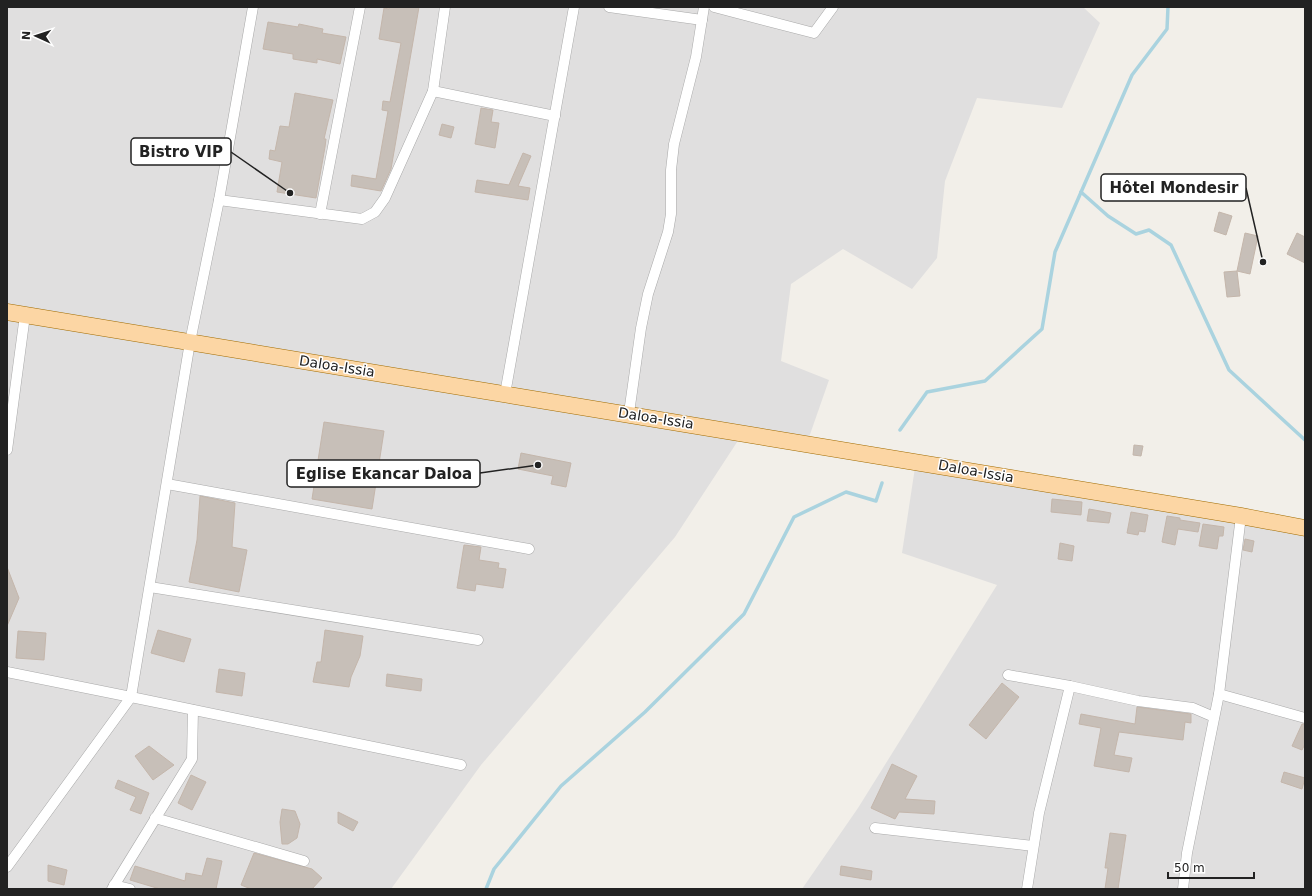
<svg xmlns="http://www.w3.org/2000/svg" width="1312" height="896" viewBox="0 0 1312 896" font-family="'DejaVu Sans',sans-serif">
<style>
.residential{fill:#e0dfdf}
.lines{fill:none;stroke-linecap:round;stroke-linejoin:round}
.stream{stroke:#aad3df;stroke-width:3.5}
.building{fill:#c7bfb8;stroke:#c4b6ab}
.minor-casing{stroke:#a9a9a9;stroke-width:11}
.primary-casing{stroke:#a06b00;stroke-width:17}
.minor{stroke:#fff;stroke-width:10}
.primary{stroke:#fcd6a4;stroke-width:16}
.labels{text-anchor:middle;stroke-width:3;stroke-linejoin:round;paint-order:stroke}
.street-label{font-size:14px;fill:#222;stroke:#fff}
.leader{fill:none;stroke:#222;stroke-width:1.5}
.callout-dot{fill:#222;stroke:#fff;stroke-width:1.5}
.callout{fill:#fff;stroke:#222;stroke-width:1.5}
.callout-label{font-size:15px;text-anchor:middle;font-weight:bold;fill:#222}
</style>
<rect width="100%" height="100%" fill="#f2efe9"/>
<g class="residential">
<polygon points="7,7 1083,7 1100,23 1062,108 977,98 945,181 937,258 912,289 843,249 791,284 781,361 829,380 807,443 743,433 675,537 481,765 391,889 7,889"/>
<polygon points="916,461 1305,529 1305,889 802,889 858,808 997,585 902,553"/>
</g>
<g class="lines">
<g class="stream">
<polyline points="1081,192 1108,216 1136,234 1149,230 1171,245 1229,370 1305,440"/>
<polyline points="900,430 927,392 985,381 1042,329 1055,252 1132,75 1167,29 1168,7"/>
<polyline points="486,889 494,869 561,786 645,712 744,614 794,517 846,492 876,501 882,483"/>
</g>
</g>
<g class="building">
<polygon points="389,7 419,7 391,169 381,191 351,186 352,175 376,179 388,111 382,110 383,101 390,102 401,43 379,39 384,8 389,9"/>
<polygon points="268,22 298,27 299,24 323,29 322,33 346,37 340,64 317,59 317,63 293,59 293,54 263,49"/>
<polygon points="295,93 333,100 324,139 326,139 325,147 316,198 277,192 282,162 269,159 270,150 275,151 280,126 289,127"/>
<polygon points="481,108 493,110 491,122 499,123 495,148 475,144"/>
<polygon points="442,124 454,127 451,138 439,135"/>
<polygon points="523,153 531,156 518,186 530,188 528,200 475,192 477,180 509,185"/>
<polygon points="1219,212 1232,216 1226,235 1214,231"/>
<polygon points="1245,233 1258,236 1250,274 1237,271"/>
<polygon points="1297,233 1305,237 1305,263 1287,254"/>
<polygon points="1237,271 1240,296 1227,297 1224,272"/>
<polygon points="324,422 384,431 372,509 312,499"/>
<polygon points="1134,445 1143,446 1141,456 1133,455"/>
<polygon points="521,453 571,463 566,487 551,484 553,476 518,469"/>
<polygon points="200,496 235,503 232,547 247,550 239,592 189,582 197,540"/>
<polygon points="1052,499 1082,502 1081,515 1051,512"/>
<polygon points="1089,509 1111,513 1109,523 1087,521"/>
<polygon points="1131,512 1148,515 1145,532 1139,531 1138,535 1127,533"/>
<polygon points="1167,516 1180,518 1180,520 1200,523 1198,532 1178,529 1175,545 1162,542"/>
<polygon points="1203,524 1224,527 1223,536 1219,536 1217,549 1199,546"/>
<polygon points="1245,539 1254,541 1252,552 1243,550"/>
<polygon points="1060,543 1074,546 1072,561 1058,559"/>
<polygon points="464,545 481,547 479,560 499,563 498,568 506,569 503,588 476,584 475,591 457,588"/>
<polygon points="7,567 19,598 7,626"/>
<polygon points="158,630 191,639 184,662 151,653"/>
<polygon points="325,630 363,636 360,656 351,677 349,687 313,682 317,662 321,662"/>
<polygon points="18,631 46,633 44,660 16,658"/>
<polygon points="219,669 245,673 242,696 216,692"/>
<polygon points="387,674 422,679 421,691 386,686"/>
<polygon points="1002,683 1019,697 986,739 969,725"/>
<polygon points="1137,707 1191,714 1191,723 1185,722 1183,740 1119,732 1114,755 1132,758 1129,772 1094,766 1101,728 1079,724 1081,714 1135,724"/>
<polygon points="1302,724 1305,724 1305,744 1302,750 1292,746"/>
<polygon points="149,746 174,765 153,780 135,756"/>
<polygon points="892,764 917,776 905,799 935,801 934,814 899,812 895,819 871,808"/>
<polygon points="1284,772 1305,778 1302,789 1281,782"/>
<polygon points="191,775 206,782 192,810 178,803"/>
<polygon points="118,780 149,793 141,814 130,810 136,797 115,788"/>
<polygon points="282,809 295,811 300,824 297,838 288,844 282,844 280,822"/>
<polygon points="338,812 358,822 353,831 338,823"/>
<polygon points="1110,833 1126,835 1118,889 1105,889 1108,868 1105,868"/>
<polygon points="254,853 312,869 322,878 312,889 251,889 241,885"/>
<polygon points="207,858 222,861 216,889 160,889 130,880 135,866 185,881 186,873 202,876"/>
<polygon points="48,865 67,870 64,885 48,881"/>
<polygon points="841,866 872,871 871,880 840,875"/>
</g>
<g class="lines">
<g class="minor-casing">
<g id="minor">
<polyline points="609,7 702,20"/>
<polyline points="714,7 814,33 833,7"/>
<polyline points="433,91 555,116"/>
<polyline points="219,200 362,219 375,212 385,198 433,91 445,7"/>
<polyline points="320,214 360,7"/>
<polyline points="505,394 574,7"/>
<polyline points="629,413 641,328 648,294 668,232 671,214 671,170 674,144 696,57 704,7"/>
<polyline points="7,450 25,315"/>
<polyline points="167,484 529,549"/>
<polyline points="150,587 478,640"/>
<polyline points="7,672 131,697 190,342 219,200 253,7"/>
<polyline points="1008,675 1070,686 1138,701 1193,708 1214,717"/>
<polyline points="1219,694 1305,718"/>
<polyline points="155,818 304,861"/>
<polyline points="875,828 1033,846"/>
<polyline points="7,867 131,697 461,765"/>
<polyline points="114,885 130,889"/>
<polyline points="112,889 192,759 193,710"/>
<polyline points="1027,889 1039,813 1070,686"/>
<polyline points="1183,889 1187,853 1219,694 1241,516"/>
</g>
</g>
<g class="primary-casing">
<polyline id="primary" points="7,312 1241,516 1305,528"/>
</g>
<use href="#minor" class="minor"/>
<use href="#primary" class="primary"/>
</g>
<g class="labels">
<g class="street-label">
<text transform="translate(337 366) rotate(9)" y="5">Daloa-Issia</text>
<text transform="translate(656 418) rotate(9)" y="5">Daloa-Issia</text>
<text transform="translate(976 471) rotate(10)" y="5">Daloa-Issia</text>
</g>
</g>
<path class="leader" d="M290 193L231 152M1263 262L1246 188M538 465L480 473"/>
<g class="callout-dot">
<circle cx="290" cy="193" r="4"/>
<circle cx="1263" cy="262" r="4"/>
<circle cx="538" cy="465" r="4"/>
</g>
<g class="callout">
<rect x="131" y="138" width="100" height="27" rx="4"/>
<rect x="1101" y="174" width="145" height="27" rx="4"/>
<rect x="287" y="460" width="193" height="27" rx="4"/>
</g>
<g class="callout-label">
<text x="181" y="157">Bistro VIP</text>
<text x="1174" y="193">Hôtel Mondesir</text>
<text x="384" y="479">Eglise Ekancar Daloa</text>
</g>
<rect width="1312" height="896" fill="none" stroke="#222222" stroke-width="16"/>
<g transform="translate(36 36) rotate(273)" stroke="#ffffff" stroke-width="3" paint-order="stroke">
<path d="M0-3L7 15L0 10L-7 15Z" fill="#222222"/>
<text y="-6" font-size="11" font-weight="bold" text-anchor="middle" fill="#222222">N</text>
</g>
<path d="M1168 872v6h86v-6" fill="none" stroke="#222222" stroke-width="2"/>
<text x="1174" y="872" font-size="12" fill="#222222" stroke="#ffffff" stroke-width="3" paint-order="stroke">50 m</text>
</svg>
